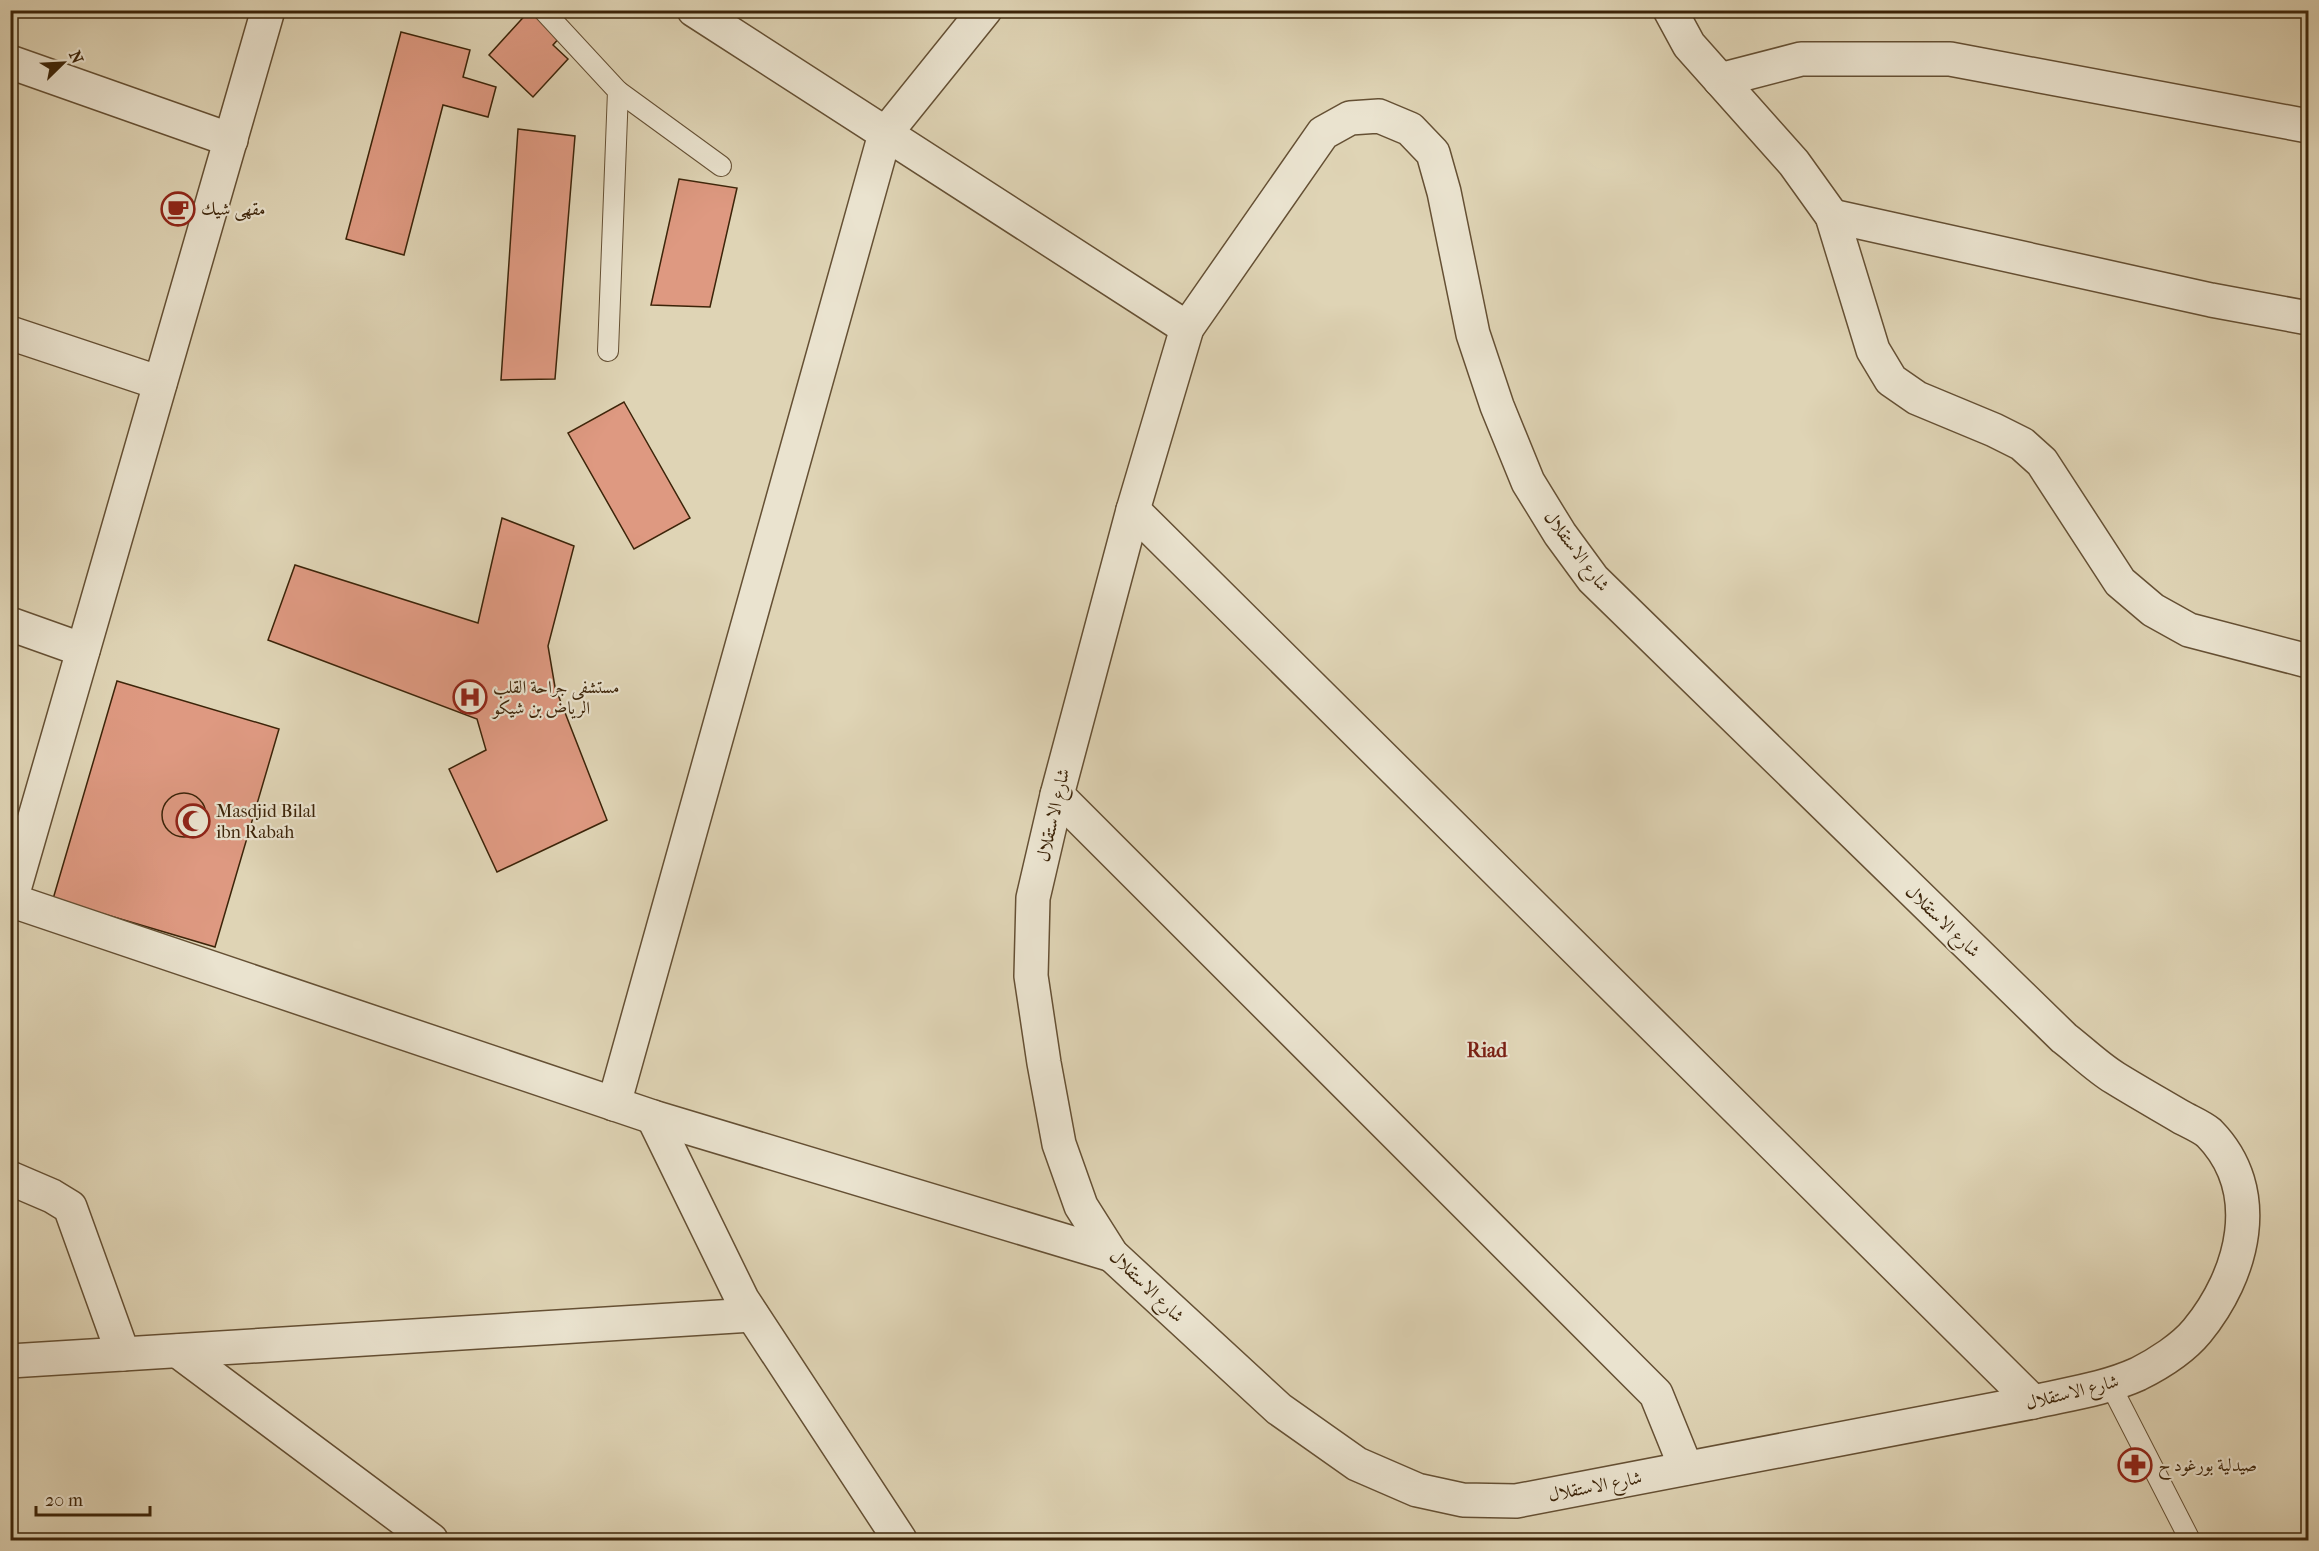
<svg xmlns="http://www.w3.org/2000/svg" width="2319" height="1551" viewBox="0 0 2319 1551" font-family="'IM FELL French Canon',Amiri,serif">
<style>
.building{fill:#de9981;stroke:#3c2409;stroke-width:1.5}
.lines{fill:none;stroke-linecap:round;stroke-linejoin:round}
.service-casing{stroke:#655034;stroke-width:22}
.minor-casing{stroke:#655034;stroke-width:36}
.service{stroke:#eae3cf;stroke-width:20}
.minor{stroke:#eae3cf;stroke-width:33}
.labels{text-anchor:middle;stroke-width:4.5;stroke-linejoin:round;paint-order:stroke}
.poi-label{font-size:18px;fill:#3c2409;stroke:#eae3cf;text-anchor:start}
.street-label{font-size:18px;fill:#3c2409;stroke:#eae3cf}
.neighbourhood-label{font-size:20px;font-weight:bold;fill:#7a1f14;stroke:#eae3cf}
</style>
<rect width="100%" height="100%" fill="#dfd4b5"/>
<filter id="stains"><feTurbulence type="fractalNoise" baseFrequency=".00333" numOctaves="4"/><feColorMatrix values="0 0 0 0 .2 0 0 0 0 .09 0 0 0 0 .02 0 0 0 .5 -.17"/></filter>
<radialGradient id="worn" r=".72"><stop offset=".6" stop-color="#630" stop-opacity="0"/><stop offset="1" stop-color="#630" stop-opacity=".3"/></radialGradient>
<g class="building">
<polygon points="530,10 533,10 561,36 553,45 568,59 533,97 489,55"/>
<polygon points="401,32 470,50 463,77 496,87 488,117 443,105 404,255 346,239"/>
<polygon points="518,129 575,136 555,379 501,380"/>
<polygon points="679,179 737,188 710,307 651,305"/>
<polygon points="624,402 690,518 634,549 568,433"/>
<polygon points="502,518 574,546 548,646 555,687 607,820 497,872 449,769 486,750 477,719 268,640 295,565 478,623"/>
<polygon points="117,681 279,729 215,947 53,899"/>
<circle cx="184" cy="815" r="22"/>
</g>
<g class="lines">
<g class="service-casing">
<g id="service">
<polyline points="543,10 618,91 608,351"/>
<polyline points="618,91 721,166"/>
<polyline points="2110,1384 2190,1540"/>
</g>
</g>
<g class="minor-casing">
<g id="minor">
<polyline points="694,10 1187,328"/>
<polyline points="1670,10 1689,45 1794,163 1832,216 1873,350 1891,380 1917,398 1994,430 2022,444 2042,462 2120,582 2153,610 2189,630 2308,661"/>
<polyline points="10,62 231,140"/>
<polyline points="1720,80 1801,59 1950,59 2308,126"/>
<path d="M1379 116 1410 129 1433 153 1444 192 1473 334 1497 406 1528 482 1560 534 1593 579 2064 1038C2081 1051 2097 1067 2115 1078 2136 1091 2159 1104 2181 1117 2190 1122 2202 1127 2209 1133 2266 1191 2243 1275 2197 1331 2183 1348 2158 1364 2138 1374 2105 1389 2068 1394 2033 1402L1516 1501 1463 1500 1417 1490 1357 1464 1279 1409 1112 1255 1081 1206 1059 1144 1044 1063 1031 976 1033 898 1057 795 1133 510 1187 328 1323 133 1350 118Z"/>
<polyline points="1832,216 2211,300 2308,318"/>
<polyline points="10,333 160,383"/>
<polyline points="1133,510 2033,1402"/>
<polyline points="10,624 83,650"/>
<polyline points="1057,795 1656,1394 1686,1468"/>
<polyline points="10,900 653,1117 1112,1255"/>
<polyline points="11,900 268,10"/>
<polyline points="614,1104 885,134 985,10"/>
<polyline points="653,1117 742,1299 900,1540"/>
<polyline points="10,1178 52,1196 70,1207 123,1354"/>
<polyline points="178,1351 431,1540"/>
<polyline points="10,1361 752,1315"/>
</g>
</g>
<use href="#service" class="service"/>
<use href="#minor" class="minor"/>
</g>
<defs>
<g id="cafe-ring" transform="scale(1.725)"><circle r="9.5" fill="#eae3cf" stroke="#8f2418" stroke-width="1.5"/><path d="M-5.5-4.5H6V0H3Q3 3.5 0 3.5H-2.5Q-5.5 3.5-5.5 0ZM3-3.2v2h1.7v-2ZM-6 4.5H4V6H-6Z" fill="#8f2418"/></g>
<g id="hospital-ring" transform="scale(1.725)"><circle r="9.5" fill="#eae3cf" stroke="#8f2418" stroke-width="1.5"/><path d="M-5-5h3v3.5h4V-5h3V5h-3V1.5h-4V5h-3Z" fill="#8f2418"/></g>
<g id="mosque-ring" transform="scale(1.725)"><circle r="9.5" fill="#eae3cf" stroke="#8f2418" stroke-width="1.5"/><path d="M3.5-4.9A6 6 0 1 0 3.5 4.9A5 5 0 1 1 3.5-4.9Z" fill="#8f2418"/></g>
<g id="pharmacy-ring" transform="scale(1.725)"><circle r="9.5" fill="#eae3cf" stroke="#8f2418" stroke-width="1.5"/><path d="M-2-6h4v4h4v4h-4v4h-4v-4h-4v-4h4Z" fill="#8f2418"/></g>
</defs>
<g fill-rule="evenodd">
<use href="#cafe-ring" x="178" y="209"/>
<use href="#hospital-ring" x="470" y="697"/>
<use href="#mosque-ring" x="193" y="821"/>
<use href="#pharmacy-ring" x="2135" y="1465"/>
</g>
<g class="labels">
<g class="poi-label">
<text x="201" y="215">مقهى شيك</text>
<text x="493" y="693">مستشفى جراحة القلب<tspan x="493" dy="21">الرياض بن شيكو</tspan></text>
<text x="216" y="817">Masdjid Bilal<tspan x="216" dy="21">ibn Rabah</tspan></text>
<text x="2158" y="1471">صيدلية بورغود ح</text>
</g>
<g class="street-label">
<text transform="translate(1577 551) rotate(53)" y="6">شارع الاستقلال</text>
<text transform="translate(1053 815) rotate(-77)" y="6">شارع الاستقلال</text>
<text transform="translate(1943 921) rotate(44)" y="6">شارع الاستقلال</text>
<text transform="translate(1147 1286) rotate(44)" y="6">شارع الاستقلال</text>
<text transform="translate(2072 1392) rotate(-14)" y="6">شارع الاستقلال</text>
<text transform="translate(1595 1486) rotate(-11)" y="6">شارع الاستقلال</text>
</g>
<g class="neighbourhood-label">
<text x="1487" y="1057">Riad</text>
</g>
</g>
<rect width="2319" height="1551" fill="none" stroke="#dfd4b5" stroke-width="36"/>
<rect x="12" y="12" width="2295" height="1527" fill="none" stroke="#3c2409" stroke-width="3"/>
<rect x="18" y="18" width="2283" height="1515" fill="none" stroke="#3c2409" stroke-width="1.5"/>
<g transform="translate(63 63) rotate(66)" stroke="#eae3cf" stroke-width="4.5" paint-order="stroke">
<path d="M0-4.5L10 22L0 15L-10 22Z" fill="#3c2409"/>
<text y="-9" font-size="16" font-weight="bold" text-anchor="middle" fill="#3c2409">N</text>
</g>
<path d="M36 1506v9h114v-9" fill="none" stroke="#3c2409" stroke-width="3"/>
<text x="45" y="1506" font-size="18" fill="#3c2409" stroke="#eae3cf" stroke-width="4.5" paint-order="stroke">20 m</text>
<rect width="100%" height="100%" filter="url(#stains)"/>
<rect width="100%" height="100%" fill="url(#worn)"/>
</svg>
